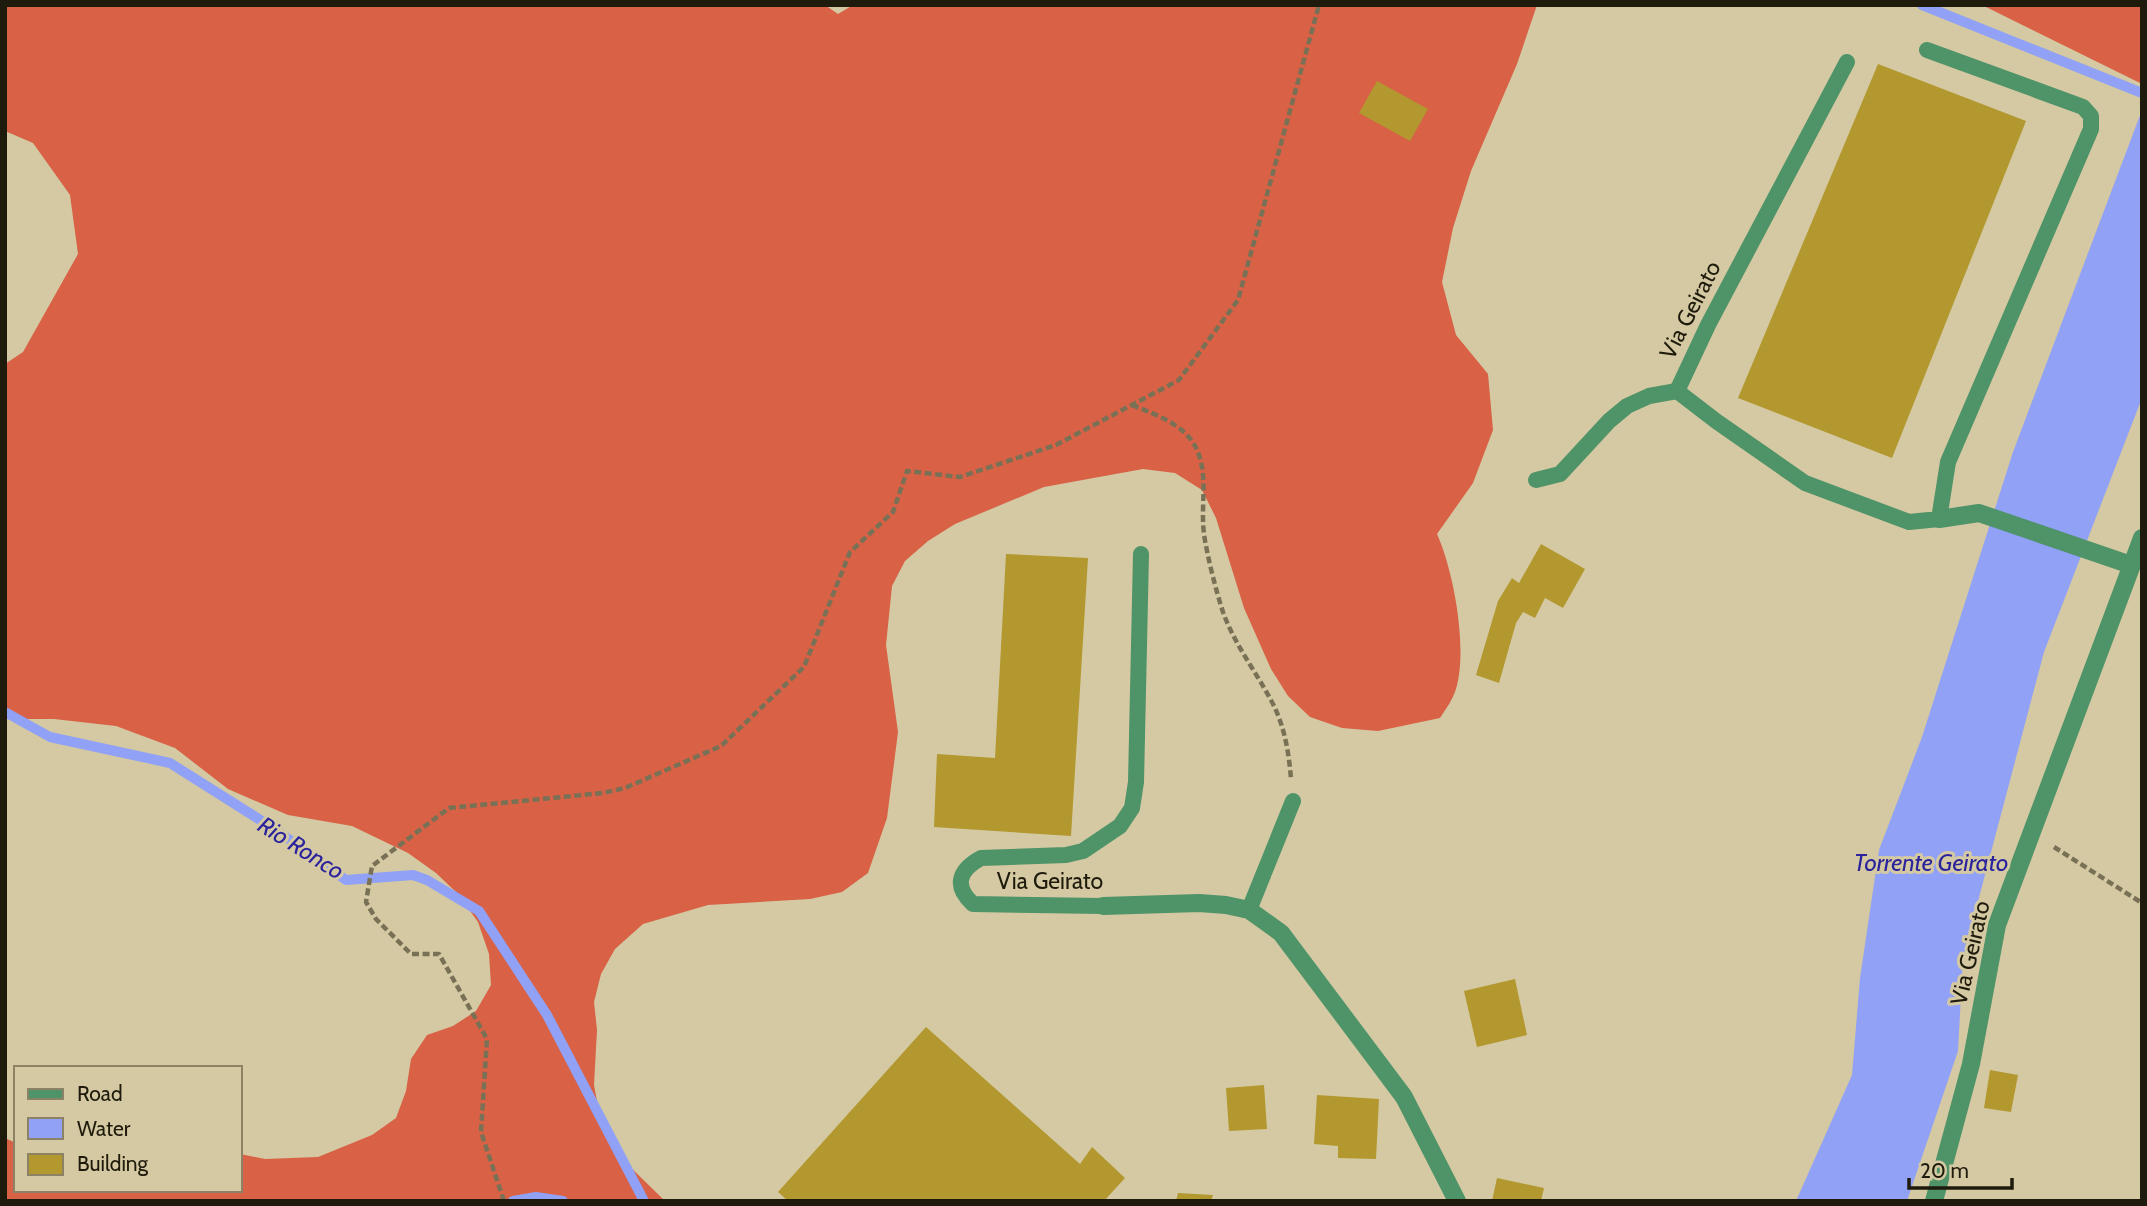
<svg xmlns="http://www.w3.org/2000/svg" width="2147" height="1206" viewBox="0 0 2147 1206" font-family="Cabin,sans-serif">
<style>
.forest{fill:#d86146}
.water{fill:#91a1f6}
.lines{fill:none;stroke-linecap:round;stroke-linejoin:round}
.stream{stroke:#91a1f6;stroke-width:10}
.building{fill:#b2982f}
.path{stroke:#797156;stroke-width:4.5;stroke-dasharray:7 3.5;stroke-linecap:butt}
.lane{stroke:#4f9368;stroke-width:16}
.street{stroke:#4f9368;stroke-width:18}
.labels{text-anchor:middle;stroke-width:6;stroke-linejoin:round;paint-order:stroke}
.street-label{font-size:23px;fill:#1f1b0c;stroke:#d4c9a2}
.water-label{font-size:24px;font-style:italic;fill:#2a239c;stroke:#d4c9a2}
</style>
<rect width="100%" height="100%" fill="#d4c9a2"/>
<g class="forest">
<path d="M5 5H825L838 14 853 5H1146L1148 7 1152 5H1537L1517 64 1471 171 1453 228 1442 282 1456 335 1488 374 1493 430 1473 483 1437 534C1454 572 1468 649 1456 689 1453 699 1446 709 1440 718L1378 731 1342 728 1310 717 1288 696 1271 669 1244 608 1216 518 1202 490 1175 473 1143 469 1044 487 955 524 928 541 905 561 892 586 886 645 898 732 887 818 868 873 842 892 810 899 708 905 643 924 615 949 601 974 594 1002 597 1030 594 1085 599 1112 623 1160 665 1201H5V1138L16 1143V1190H240V1154L265 1159 318 1157 372 1135 396 1118 406 1091 411 1059 427 1035 453 1026 476 1011 491 985 489 954 478 922 458 894 436 873 408 853 352 826 288 815 228 789 175 748 116 726 54 719H5V364L23 352 78 254 70 195 33 143 5 131Z"/>
<polygon points="1982,5 2142,5 2142,84"/>
</g>
<polygon class="water" points="2142,110 2142,398 2044,652 1963,958 1958,1051 1907,1201 1796,1201 1852,1075 1860,978 1879,850 1922,737 2013,452"/>
<g class="lines">
<g class="stream">
<polyline points="1922,5 2142,93"/>
<polyline points="5,712 50,737 170,763 273,828 346,880 413,875 427,880 479,911 547,1015 644,1201"/>
<polyline points="513,1201 536,1197 563,1201"/>
</g>
</g>
<g class="building">
<polygon points="1878,64 2026,121 1892,458 1738,398"/>
<polygon points="1377,81 1428,109 1410,141 1359,113"/>
<polygon points="1541,544 1585,569 1563,608 1545,598 1535,618 1523,612 1516,623 1499,683 1476,675 1498,601 1512,578 1519,583"/>
<polygon points="1006,554 1088,558 1071,836 934,827 937,754 995,758"/>
<polygon points="1515,979 1527,1035 1477,1047 1464,991"/>
<polygon points="926,1027 1080,1164 1092,1147 1125,1178 1104,1201 788,1201 778,1192"/>
<polygon points="1990,1070 2018,1075 2011,1112 1984,1108"/>
<polygon points="1264,1085 1267,1129 1229,1131 1226,1088"/>
<polygon points="1317,1095 1379,1099 1376,1159 1338,1158 1338,1146 1314,1144"/>
<polygon points="1497,1178 1544,1188 1541,1201 1492,1201"/>
<polygon points="1178,1193 1213,1195 1211,1201 1176,1201"/>
</g>
<g class="lines">
<g class="path">
<path d="M1132 405C1154 414 1181 423 1194 444 1210 472 1200 504 1204 534 1207 555 1216 591 1223 612 1235 646 1258 674 1274 706 1285 729 1289 754 1291 779"/>
<polyline points="2054,847 2142,903"/>
<polyline points="504,1201 481,1132 487,1039 439,954 411,954 376,919 366,902 372,866 449,808 603,793 625,788 721,746 804,667 850,552 893,512 907,471 960,477 1056,445 1179,380 1238,300 1319,5"/>
</g>
<g class="lane">
<polyline points="1847,62 1708,325 1677,391 1716,421 1805,483 1909,522 1939,519 1948,462 2091,129 2091,116 2083,107 1927,50"/>
<polyline points="1536,480 1560,474 1609,421 1627,406 1649,396 1677,391"/>
<path d="M1103 906 973 904C953 886 959 870 981 858L1066 855 1083 851 1120 826 1132 808 1136 782 1141 554"/>
<polyline points="1249,910 1293,801"/>
</g>
<g class="street">
<polyline points="1939,519 1979,513 2131,565"/>
<polyline points="1103,906 1199,903 1226,905 1249,910 1281,933 1404,1097 1457,1201"/>
<polyline points="1934,1201 1971,1064 1997,925 2142,538"/>
</g>
</g>
<g class="labels">
<g class="street-label">
<text transform="translate(1690 310) rotate(-63)" y="8">Via Geirato</text>
<text x="1050" y="889">Via Geirato</text>
<text transform="translate(1970 953) rotate(-77)" y="8">Via Geirato</text>
</g>
<g class="water-label">
<text transform="translate(301 848) rotate(32)" y="8">Rio Ronco</text>
<text x="1931" y="871">Torrente Geirato</text>
</g>
</g>
<rect width="2147" height="1206" fill="none" stroke="#1f1b0c" stroke-width="14"/>
<rect x="14" y="1066" width="228" height="126" fill="#d4c9a2" stroke="#8c8366" stroke-width="2"/>
<rect x="28" y="1089" width="35" height="10" fill="#4f9368" stroke="#8c8366" stroke-width="2"/>
<text x="77" y="1101" font-size="21" fill="#1f1b0c">Road</text>
<rect x="28" y="1118" width="35" height="21" fill="#91a1f6" stroke="#8c8366" stroke-width="2"/>
<text x="77" y="1136" font-size="21" fill="#1f1b0c">Water</text>
<rect x="28" y="1154" width="35" height="21" fill="#b2982f" stroke="#8c8366" stroke-width="2"/>
<text x="77" y="1171" font-size="21" fill="#1f1b0c">Building</text>
<path d="M1909 1178v10h103v-10" fill="none" stroke="#1f1b0c" stroke-width="3.5"/>
<text x="1920" y="1178" font-size="21" fill="#1f1b0c" stroke="#d4c9a2" stroke-width="5" paint-order="stroke">20 m</text>
</svg>
